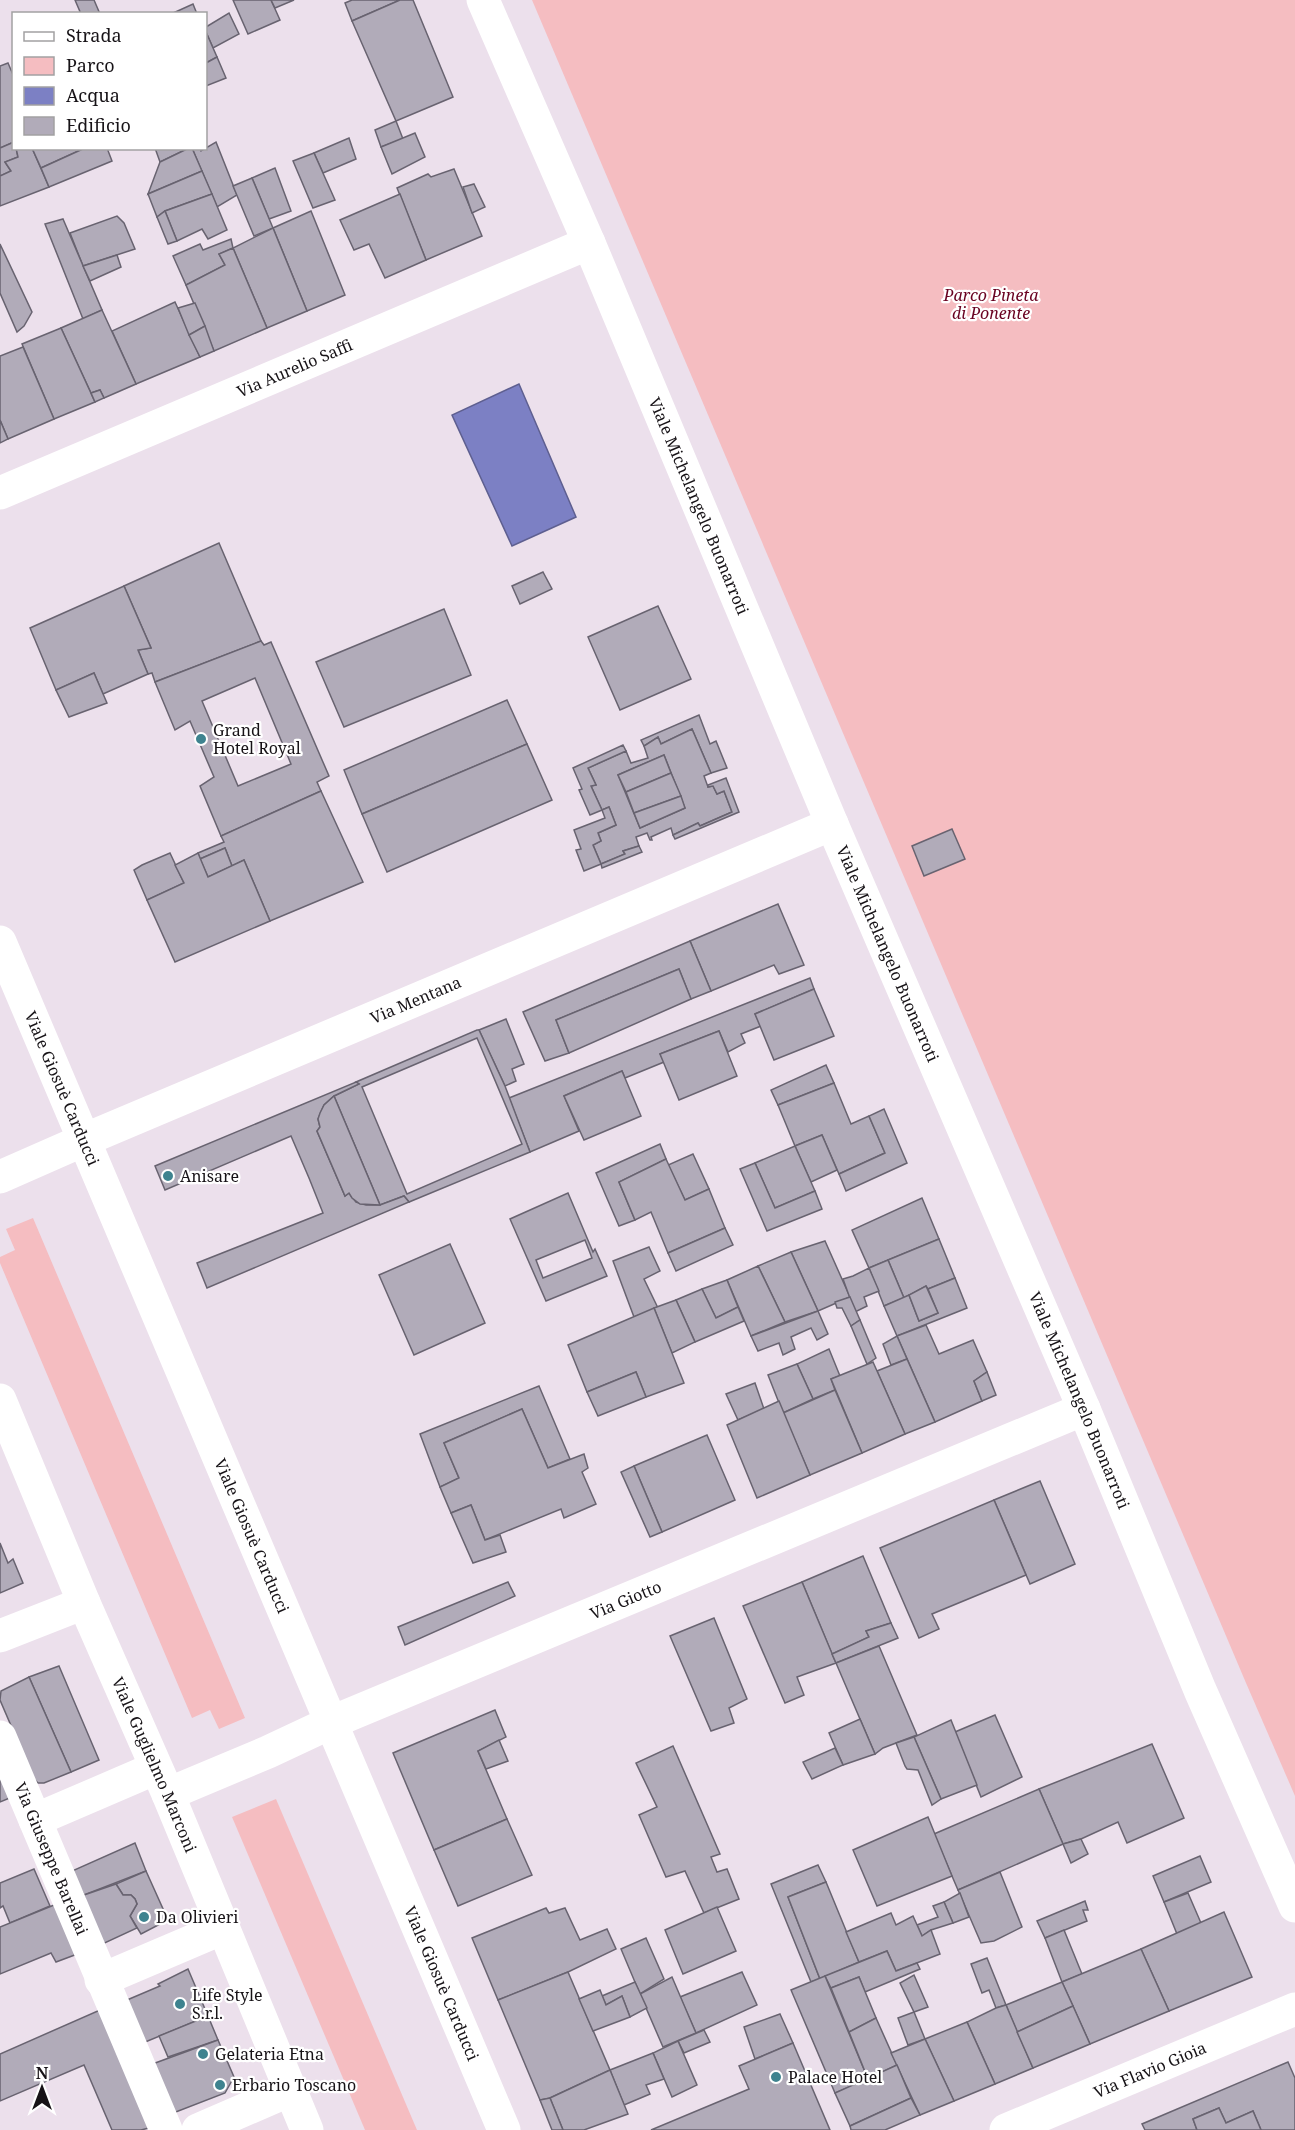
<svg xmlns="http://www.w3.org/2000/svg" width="1295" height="2130" viewBox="0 0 1295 2130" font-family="'Noto Serif',serif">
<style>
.green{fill:#f5bdc1}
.water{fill:#7c80c4;stroke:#5e5f90;stroke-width:1.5}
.building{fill:#b1abb9;stroke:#686370;stroke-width:1.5;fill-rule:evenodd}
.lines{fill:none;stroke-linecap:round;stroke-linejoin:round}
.pedestrian{stroke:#fff;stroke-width:33}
.minor{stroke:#fff;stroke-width:33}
.tertiary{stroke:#fff;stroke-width:33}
.poi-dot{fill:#3e838f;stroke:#fff;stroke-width:2}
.labels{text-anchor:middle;stroke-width:4.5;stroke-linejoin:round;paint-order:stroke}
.park-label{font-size:16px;font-style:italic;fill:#690221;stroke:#fff}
.street-label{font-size:16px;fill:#171317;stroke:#fff}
.poi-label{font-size:16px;fill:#171317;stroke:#fff;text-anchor:start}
</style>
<rect width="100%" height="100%" fill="#ece0ec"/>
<g class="green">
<polygon points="532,0 1295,0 1295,1796 1246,1683"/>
<polygon points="33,1218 245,1718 219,1729 210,1710 192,1718 0,1263 0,1257 15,1250 6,1229"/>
<polygon points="276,1799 417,2130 365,2130 232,1817"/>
</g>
<polygon class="water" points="519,384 576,517 512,546 452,415"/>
<g class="building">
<polygon points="75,0 94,0 100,14 81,14"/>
<polygon points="233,0 271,0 280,20 248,34"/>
<polygon points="271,0 294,0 275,8"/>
<polygon points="352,0 400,0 352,21 345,3"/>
<polygon points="400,0 413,0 453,97 396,121 352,21"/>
<polygon points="193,4 197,14 171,14"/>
<polygon points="229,13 239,34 213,48 206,32 206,27"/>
<polygon points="206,32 217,57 206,63"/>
<polygon points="217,57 226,78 206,86 206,63"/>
<polygon points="8,63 14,77 14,142 0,148 0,66"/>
<polygon points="396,121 403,139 381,147 375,130"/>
<polygon points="415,133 425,157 392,174 381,147"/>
<polygon points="349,138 356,159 323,173 314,153"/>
<polygon points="14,142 14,148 16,148 18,157 5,162 11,171 0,176 0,148"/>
<polygon points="216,142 237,195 217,207 192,148 200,148 201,151"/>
<polygon points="16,148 32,148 49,187 0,206 0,176 11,171 5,162 18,157"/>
<polygon points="32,148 85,148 41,168"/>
<polygon points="85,148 107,148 112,161 49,187 41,168"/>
<polygon points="155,148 189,148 160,162"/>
<polygon points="189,148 192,148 202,171 148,194 160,162"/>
<polygon points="314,153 335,200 313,208 293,161"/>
<polygon points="275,168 291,211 269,219 252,178"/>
<polygon points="454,169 482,236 426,260 397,188 428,174 431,177"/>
<polygon points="202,171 212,194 165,211 157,217 148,194"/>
<polygon points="252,178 273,228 254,236 233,186"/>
<polygon points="474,184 485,207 472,213 463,187"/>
<polygon points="212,194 227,230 208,239 202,229 177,241 165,211"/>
<polygon points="400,194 426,260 385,278 369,244 354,250 340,220"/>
<polygon points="165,211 177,241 168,244 157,217"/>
<polygon points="311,211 345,295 307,311 273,228"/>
<polygon points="117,216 124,223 135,249 83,266 70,233"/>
<polygon points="63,219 102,310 83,319 45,224"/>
<polygon points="273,228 307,311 267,328 233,248"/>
<polygon points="231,239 233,248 219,254 225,265 186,285 173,256 200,244 203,250"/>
<polygon points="0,244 32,312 24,326 17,332 0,293"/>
<polygon points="233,248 267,328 214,351 186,285 225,265 219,254"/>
<polygon points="117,255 121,267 90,281 83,266"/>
<polygon points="175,302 200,357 136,384 112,331"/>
<polygon points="195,303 205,326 189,335 178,308"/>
<polygon points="102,310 136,384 104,398 100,390 91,393 61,328"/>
<polygon points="205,326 214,351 200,357 189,335"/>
<polygon points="61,328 95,402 54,419 22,344"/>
<polygon points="23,347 54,419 8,439 0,420 0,356"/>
<polygon points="100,390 104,398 95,402 91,393"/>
<polygon points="0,420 8,439 0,443"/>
<polygon points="219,543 261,641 155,682 152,673 148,674 138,650 151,648 124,586"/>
<polygon points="543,572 552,589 520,604 512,586"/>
<polygon points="124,586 151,648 138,650 148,674 103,694 94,673 56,690 30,628"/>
<polygon points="658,606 691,679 620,710 588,637"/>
<polygon points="444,609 471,675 344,727 316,662"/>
<path d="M261 641 264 645 271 642 329 776 317 782 321 791 221 836 200 786 214 777 190 721 175 730 155 682ZM255 678 291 764 238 786 202 701Z"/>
<polygon points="94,673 107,703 69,717 56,690"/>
<polygon points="507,700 527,744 362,814 344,770"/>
<polygon points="699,715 710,744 716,741 727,768 711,773 692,729 661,744 658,737 644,746 641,740"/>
<path d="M692 729 711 773 704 776 708 787 713 786 717 794 724 791 732 812 700 826 698 823 673 835 671 828 651 837 652 840H650L647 833 636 837 639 846 623 851 625 854 601 864 593 845 601 841 598 833 616 825 609 807 602 810 591 786 596 785 588 768 626 751 631 763 648 758 644 746 658 737 661 744ZM664 755 685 808 640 828 618 775Z"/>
<polygon points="527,744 552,800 387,872 362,814"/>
<polygon points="623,745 626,751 588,768 596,785 591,786 602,810 590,815 579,790 582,789 573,768"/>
<polygon points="664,755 671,773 626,792 618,775"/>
<polygon points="671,773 681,796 634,813 626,792"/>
<polygon points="726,778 739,812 675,839 673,835 698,823 700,826 732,812 724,791 717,794 713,786 708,787 708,785"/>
<polygon points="321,791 363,882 270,921 244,860 232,866 225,848 200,859 198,853 224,842 221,836"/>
<polygon points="681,796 685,808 640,828 634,813"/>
<polygon points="609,807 616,825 598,833 601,841 593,845 601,864 584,871 576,850 581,849 574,830 605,818 602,810"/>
<polygon points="952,829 965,859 924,876 912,846"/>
<polygon points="639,846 642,852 602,868 601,864 625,854 623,851"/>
<polygon points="225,848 232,866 208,877 200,859"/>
<polygon points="170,853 184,883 147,900 134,870 142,865"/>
<polygon points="198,853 208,877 244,860 270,921 175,962 147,900 184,883 175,865"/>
<polygon points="778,904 804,965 779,974 774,965 711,991 690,941"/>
<polygon points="690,941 711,991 691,999 679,969 556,1020 569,1053 545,1061 523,1012"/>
<polygon points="679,969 691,999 569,1053 556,1020"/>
<polygon points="810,978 814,989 755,1014 761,1026 741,1034 745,1043 728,1052 719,1031 660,1054 664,1062 625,1078 622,1071 564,1096 579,1131 530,1152 509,1098"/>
<polygon points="814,989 834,1036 774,1060 755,1014"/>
<polygon points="506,1019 524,1064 512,1069 516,1081 505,1086 479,1030"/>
<path d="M477 1030H479L505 1086 530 1152 409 1202 404 1196 380 1205 334 1096 359 1084 356 1082ZM477 1038 522 1144 407 1194 362 1087Z"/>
<polygon points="719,1031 737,1076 679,1100 660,1054"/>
<polygon points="826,1065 834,1083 778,1105 771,1090"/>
<polygon points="622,1071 641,1116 584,1140 564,1096"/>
<polygon points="356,1082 359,1084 334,1096 324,1105 318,1119 320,1127 317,1131 345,1196 349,1193 356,1202 366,1205 380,1205 404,1196 409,1202 207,1288 197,1263 323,1213 309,1178 291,1136 165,1190 155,1166"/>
<polygon points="834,1083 851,1124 869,1116 885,1153 839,1174 822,1135 795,1146 778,1105"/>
<polygon points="334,1096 380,1205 360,1204 352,1198 349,1193 345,1196 317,1131 320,1127 318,1119 320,1113 324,1105"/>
<polygon points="884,1109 907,1163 846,1191 839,1174 885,1153 869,1116"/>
<polygon points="822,1135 837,1170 811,1182 795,1146"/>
<polygon points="660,1144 666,1159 619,1182 635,1220 619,1226 596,1173"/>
<polygon points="795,1146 815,1191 775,1208 755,1163"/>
<polygon points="693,1154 709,1189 685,1200 668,1165"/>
<polygon points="666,1159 685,1200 709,1189 725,1228 668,1253 651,1212 635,1220 619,1182"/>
<polygon points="755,1163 775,1208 815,1191 822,1209 767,1231 740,1169"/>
<path d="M568 1193 593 1252 595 1249 607 1276 546 1301 510 1219ZM585 1240 592 1258 543 1278 536 1260Z"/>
<polygon points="922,1198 939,1239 869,1268 852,1230"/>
<polygon points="725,1228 733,1245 676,1271 668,1253"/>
<polygon points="939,1239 955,1278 928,1289 926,1286 904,1298 888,1260"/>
<polygon points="825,1241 850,1297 818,1311 791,1252"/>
<polygon points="450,1244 485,1323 414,1355 379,1275"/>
<polygon points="649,1247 660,1271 644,1279 658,1308 634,1317 613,1261"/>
<polygon points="791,1252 818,1311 785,1322 758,1266"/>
<polygon points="888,1260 904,1298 884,1306 869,1268"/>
<polygon points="758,1266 785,1322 751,1336 727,1280"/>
<polygon points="869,1268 879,1291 864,1297 867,1306 855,1312 843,1279 853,1276"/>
<polygon points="955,1278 967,1308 897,1336 884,1306 909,1295 919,1321 938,1313 928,1289"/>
<polygon points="727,1280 738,1307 716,1318 702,1289"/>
<polygon points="926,1286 938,1313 919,1321 909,1295"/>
<polygon points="702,1289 716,1318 738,1307 744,1321 695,1342 676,1300"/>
<polygon points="850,1297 860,1320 851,1326 842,1308 837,1308 835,1302"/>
<polygon points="676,1300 695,1342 672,1353 654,1308"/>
<polygon points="654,1308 684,1383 646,1397 636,1372 587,1392 568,1345"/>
<polygon points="818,1311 828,1334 817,1340 811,1328 791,1337 795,1349 783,1355 779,1343 758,1351 751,1336"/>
<polygon points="860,1320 876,1358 867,1364 851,1326"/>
<polygon points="926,1325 939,1354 973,1340 987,1372 974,1381 982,1401 935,1422 897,1336"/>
<polygon points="897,1336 907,1359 891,1365 883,1344"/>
<polygon points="829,1349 840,1376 831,1379 835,1390 813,1399 797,1364"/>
<polygon points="907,1359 935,1422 905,1434 877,1371"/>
<polygon points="873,1362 905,1434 862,1453 831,1379"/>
<polygon points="797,1364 813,1399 783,1413 768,1375"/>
<polygon points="636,1372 646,1397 598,1416 587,1392"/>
<polygon points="987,1372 996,1395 982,1401 974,1381"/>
<polygon points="755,1383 764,1409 738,1420 726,1394"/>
<polygon points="539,1386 570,1459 548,1468 522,1409 444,1443 459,1478 440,1487 420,1434"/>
<polygon points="835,1390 862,1453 810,1475 783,1413"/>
<polygon points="779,1401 810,1475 757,1498 727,1425"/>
<polygon points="522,1409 548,1468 584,1454 588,1468 582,1472 596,1504 564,1518 561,1509 485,1540 471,1505 451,1513 440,1487 459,1478 444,1443"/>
<polygon points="707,1435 735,1500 662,1532 634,1466"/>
<polygon points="634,1466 662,1532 650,1537 621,1472"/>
<polygon points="1040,1481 1075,1564 1030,1584 994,1500"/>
<polygon points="994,1500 1026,1575 932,1614 939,1629 919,1638 880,1548"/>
<polygon points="471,1505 485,1540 500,1535 506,1552 473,1563 451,1513"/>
<polygon points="0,1543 8,1563 13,1559 23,1583 0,1593"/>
<polygon points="863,1556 891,1623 866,1631 869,1637 832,1654 802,1582"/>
<polygon points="508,1582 515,1596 405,1645 398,1627"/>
<polygon points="802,1582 836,1663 797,1677 804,1695 785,1703 743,1606"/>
<polygon points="714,1618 747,1699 729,1708 734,1723 711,1731 670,1636"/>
<polygon points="891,1623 898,1638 836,1663 832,1654 869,1637 866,1631"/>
<polygon points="879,1646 917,1735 883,1748 875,1754 836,1663"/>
<polygon points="59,1666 99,1760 71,1772 29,1677"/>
<polygon points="29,1677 71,1772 44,1783 38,1783 34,1779 0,1700 1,1691"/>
<polygon points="495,1710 506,1737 478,1751 507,1819 434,1850 393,1753"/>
<polygon points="995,1715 1022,1777 981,1797 955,1732"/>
<polygon points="860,1719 875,1754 843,1765 829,1733"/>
<polygon points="951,1720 977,1785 941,1799 914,1737"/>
<polygon points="914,1737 941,1799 932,1805 918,1770 907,1769 905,1766 896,1743"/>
<polygon points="499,1740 508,1761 486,1769 478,1751"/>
<polygon points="1152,1744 1184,1818 1127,1843 1118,1822 1081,1839 1063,1844 1039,1789"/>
<polygon points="673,1746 720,1854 711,1857 717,1872 727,1869 739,1899 704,1913 685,1871 666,1877 639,1815 657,1807 636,1763"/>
<polygon points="835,1748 843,1765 812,1779 803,1762"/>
<polygon points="0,1767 12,1797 0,1802"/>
<polygon points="1039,1789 1063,1844 958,1890 934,1834"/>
<polygon points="928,1817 952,1876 877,1906 853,1850"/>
<polygon points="507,1819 532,1875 458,1906 434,1850"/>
<polygon points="1081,1839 1088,1854 1071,1863 1063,1844"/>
<polygon points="135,1843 146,1871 84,1895 72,1871"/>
<polygon points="1200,1856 1211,1882 1164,1902 1153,1876"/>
<polygon points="818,1865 826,1882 788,1897 820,1979 811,1982 771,1884"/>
<polygon points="34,1869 50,1906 10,1923 3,1906 0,1908 0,1883"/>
<polygon points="146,1871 168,1920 141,1934 130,1916 137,1904 135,1899 131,1895 123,1895 116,1884"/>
<polygon points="1000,1872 1022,1927 994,1941 981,1943 958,1890"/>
<polygon points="826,1882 859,1962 820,1979 788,1897"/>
<polygon points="116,1884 123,1895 131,1895 135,1899 137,1904 130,1916 137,1928 96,1947 84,1895"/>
<polygon points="960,1893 969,1917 953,1923 944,1902"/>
<polygon points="1188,1893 1201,1923 1177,1934 1164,1902"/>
<polygon points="1085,1901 1088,1910 1083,1910 1087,1921 1045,1938 1037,1921"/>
<polygon points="944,1902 953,1923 931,1930 922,1936 917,1925 938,1917 933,1906"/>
<polygon points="59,1903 80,1953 56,1962 51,1953 0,1974 0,1927"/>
<polygon points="717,1907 736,1951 683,1974 665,1930"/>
<polygon points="546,1908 549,1913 565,1908 580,1940 607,1929 616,1949 568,1972 498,2000 472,1938"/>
<polygon points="1224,1912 1252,1977 1169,2011 1141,1949"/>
<polygon points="891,1913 896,1925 913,1916 922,1936 931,1930 940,1954 896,1971 887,1951 859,1962 846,1932"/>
<polygon points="1064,1930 1082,1974 1062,1982 1045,1938"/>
<polygon points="646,1938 664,1979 640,1994 621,1949"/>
<polygon points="1141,1949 1169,2011 1090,2044 1062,1982"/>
<polygon points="887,1951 896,1971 917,1963 920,1969 865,1992 859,1977 831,1988 825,1976"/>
<polygon points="987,1958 1006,2005 996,2008 989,1990 982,1993 971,1964"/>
<polygon points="188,1969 208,2016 138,2045 120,2003 160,1986 158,1984"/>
<polygon points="568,1972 610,2070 550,2098 540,2100 498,2000"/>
<polygon points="742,1972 757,2005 696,2033 680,1997"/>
<polygon points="914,1975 928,2007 914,2012 900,1983"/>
<polygon points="825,1976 868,2079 835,2093 791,1990"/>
<polygon points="672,1977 696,2033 663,2047 640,1994"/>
<polygon points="859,1977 876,2018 849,2032 831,1988"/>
<polygon points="635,1982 647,2008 630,2017 622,1996 606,2005 602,1996"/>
<polygon points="1062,1982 1073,2006 1017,2032 1006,2005"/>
<polygon points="600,1990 606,2005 622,1996 630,2017 593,2031 579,1999"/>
<polygon points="1006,2005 1033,2068 995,2084 967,2022 996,2008"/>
<polygon points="1073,2006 1090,2044 1033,2068 1017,2032"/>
<polygon points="100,2010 149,2128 141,2130 112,2130 84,2065 0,2101 0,2054"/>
<polygon points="914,2012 925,2039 908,2045 898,2018"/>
<polygon points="780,2014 793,2043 755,2059 744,2027"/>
<polygon points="208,2016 218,2040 168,2057 159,2036"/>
<polygon points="876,2018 897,2065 868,2079 849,2032"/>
<polygon points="967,2022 995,2084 954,2101 925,2039"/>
<polygon points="704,2030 710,2042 684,2053 678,2041"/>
<polygon points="925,2039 954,2101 920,2115 891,2053"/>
<polygon points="218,2040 234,2077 225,2093 168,2115 147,2066"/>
<polygon points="678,2041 697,2085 672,2097 653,2053"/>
<polygon points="793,2043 830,2130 651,2130 749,2089 739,2066"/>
<polygon points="653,2053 664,2079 646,2085 650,2094 624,2105 610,2070"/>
<polygon points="1288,2062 1295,2078 1295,2130 1261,2130 1253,2111 1226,2123 1219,2108 1193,2119 1197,2130 1145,2130 1142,2124"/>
<polygon points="897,2065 911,2098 850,2126 835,2093"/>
<polygon points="610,2070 628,2114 584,2130 563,2130 550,2098"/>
<polygon points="550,2098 563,2130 552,2130 540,2100"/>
<polygon points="911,2098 920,2115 885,2130 851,2130 850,2126"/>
<polygon points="1219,2108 1226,2123 1253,2111 1261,2130 1197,2130 1193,2119"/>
</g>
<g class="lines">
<g class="pedestrian">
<polyline points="0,1177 84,1140"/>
<path id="s1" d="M0 1400 84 1603 168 1794 307 2130"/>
<polyline points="0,1636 84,1603"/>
<path id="s2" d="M0 1737 166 2130"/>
<polyline points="168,1794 268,1752 332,1722"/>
<polyline points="35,1820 156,1768"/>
<polyline points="101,1980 223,1928"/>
<polyline points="198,2130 290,2090"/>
</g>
<g class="minor">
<path id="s3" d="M0 493 589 243"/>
<path id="s4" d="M84 1140 832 824"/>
<path id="s5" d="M332 1722 1084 1409"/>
<path id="s6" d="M1006 2130 1295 2009"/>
</g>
<g class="tertiary">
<path id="s7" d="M483 0 589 243 832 824 1084 1409 1200 1690 1295 1906"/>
<path id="s8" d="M0 942 504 2130"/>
</g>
</g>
<g class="poi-dot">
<circle cx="201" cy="739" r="6"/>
<circle cx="168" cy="1176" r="6"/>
<circle cx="144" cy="1917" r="6"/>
<circle cx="180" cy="2004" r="6"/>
<circle cx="203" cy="2054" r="6"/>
<circle cx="776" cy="2077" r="6"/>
<circle cx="220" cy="2085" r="6"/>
</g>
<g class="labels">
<g class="park-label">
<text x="991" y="301">Parco Pineta<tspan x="991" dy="18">di Ponente</tspan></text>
</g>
<g class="street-label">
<text dy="6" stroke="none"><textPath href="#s3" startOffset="320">Via Aurelio Saffi</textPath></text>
<text dy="6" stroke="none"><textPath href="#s7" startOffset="550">Viale Michelangelo Buonarroti</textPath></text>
<text dy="6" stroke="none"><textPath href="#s7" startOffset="1036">Viale Michelangelo Buonarroti</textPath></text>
<text dy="6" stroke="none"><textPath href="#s4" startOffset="360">Via Mentana</textPath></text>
<text dy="6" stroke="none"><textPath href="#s8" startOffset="159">Viale Giosuè Carducci</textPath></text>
<text dy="6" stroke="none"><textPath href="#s7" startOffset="1522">Viale Michelangelo Buonarroti</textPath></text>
<text dy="6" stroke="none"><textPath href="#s8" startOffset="645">Viale Giosuè Carducci</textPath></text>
<text dy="6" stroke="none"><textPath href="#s5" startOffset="318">Via Giotto</textPath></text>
<text dy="6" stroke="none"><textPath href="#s1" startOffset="396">Viale Guglielmo Marconi</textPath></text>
<text dy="6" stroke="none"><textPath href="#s2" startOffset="132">Via Giuseppe Barellai</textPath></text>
<text dy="6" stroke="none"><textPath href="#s8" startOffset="1131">Viale Giosuè Carducci</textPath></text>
<text dy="6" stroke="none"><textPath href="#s6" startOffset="156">Via Flavio Gioia</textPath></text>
</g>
<g class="poi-label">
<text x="213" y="736">Grand<tspan x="213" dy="18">Hotel Royal</tspan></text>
<text x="180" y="1182">Anisare</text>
<text x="156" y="1923">Da Olivieri</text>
<text x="192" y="2001">Life Style<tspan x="192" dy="18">S.r.l.</tspan></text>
<text x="215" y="2060">Gelateria Etna</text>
<text x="788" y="2083">Palace Hotel</text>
<text x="232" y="2091">Erbario Toscano</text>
</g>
</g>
<rect x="12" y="12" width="195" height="138" fill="#ffffff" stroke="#a2a1a2" stroke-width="1.5"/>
<rect x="24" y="32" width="30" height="9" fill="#ffffff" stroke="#a2a1a2" stroke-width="1.5"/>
<text x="66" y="42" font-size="18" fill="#171317">Strada</text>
<rect x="24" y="57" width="30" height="18" fill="#f5bdc1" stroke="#a2a1a2" stroke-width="1.5"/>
<text x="66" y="72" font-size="18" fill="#171317">Parco</text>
<rect x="24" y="87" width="30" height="18" fill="#7c80c4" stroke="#a2a1a2" stroke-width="1.5"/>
<text x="66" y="102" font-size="18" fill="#171317">Acqua</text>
<rect x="24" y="117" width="30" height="18" fill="#b1abb9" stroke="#a2a1a2" stroke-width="1.5"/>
<text x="66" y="132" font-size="18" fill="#171317">Edificio</text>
<g transform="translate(42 2088)" stroke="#ffffff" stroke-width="4.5" paint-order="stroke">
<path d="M0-4.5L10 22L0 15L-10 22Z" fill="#171317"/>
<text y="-9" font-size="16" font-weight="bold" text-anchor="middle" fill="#171317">N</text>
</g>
</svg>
